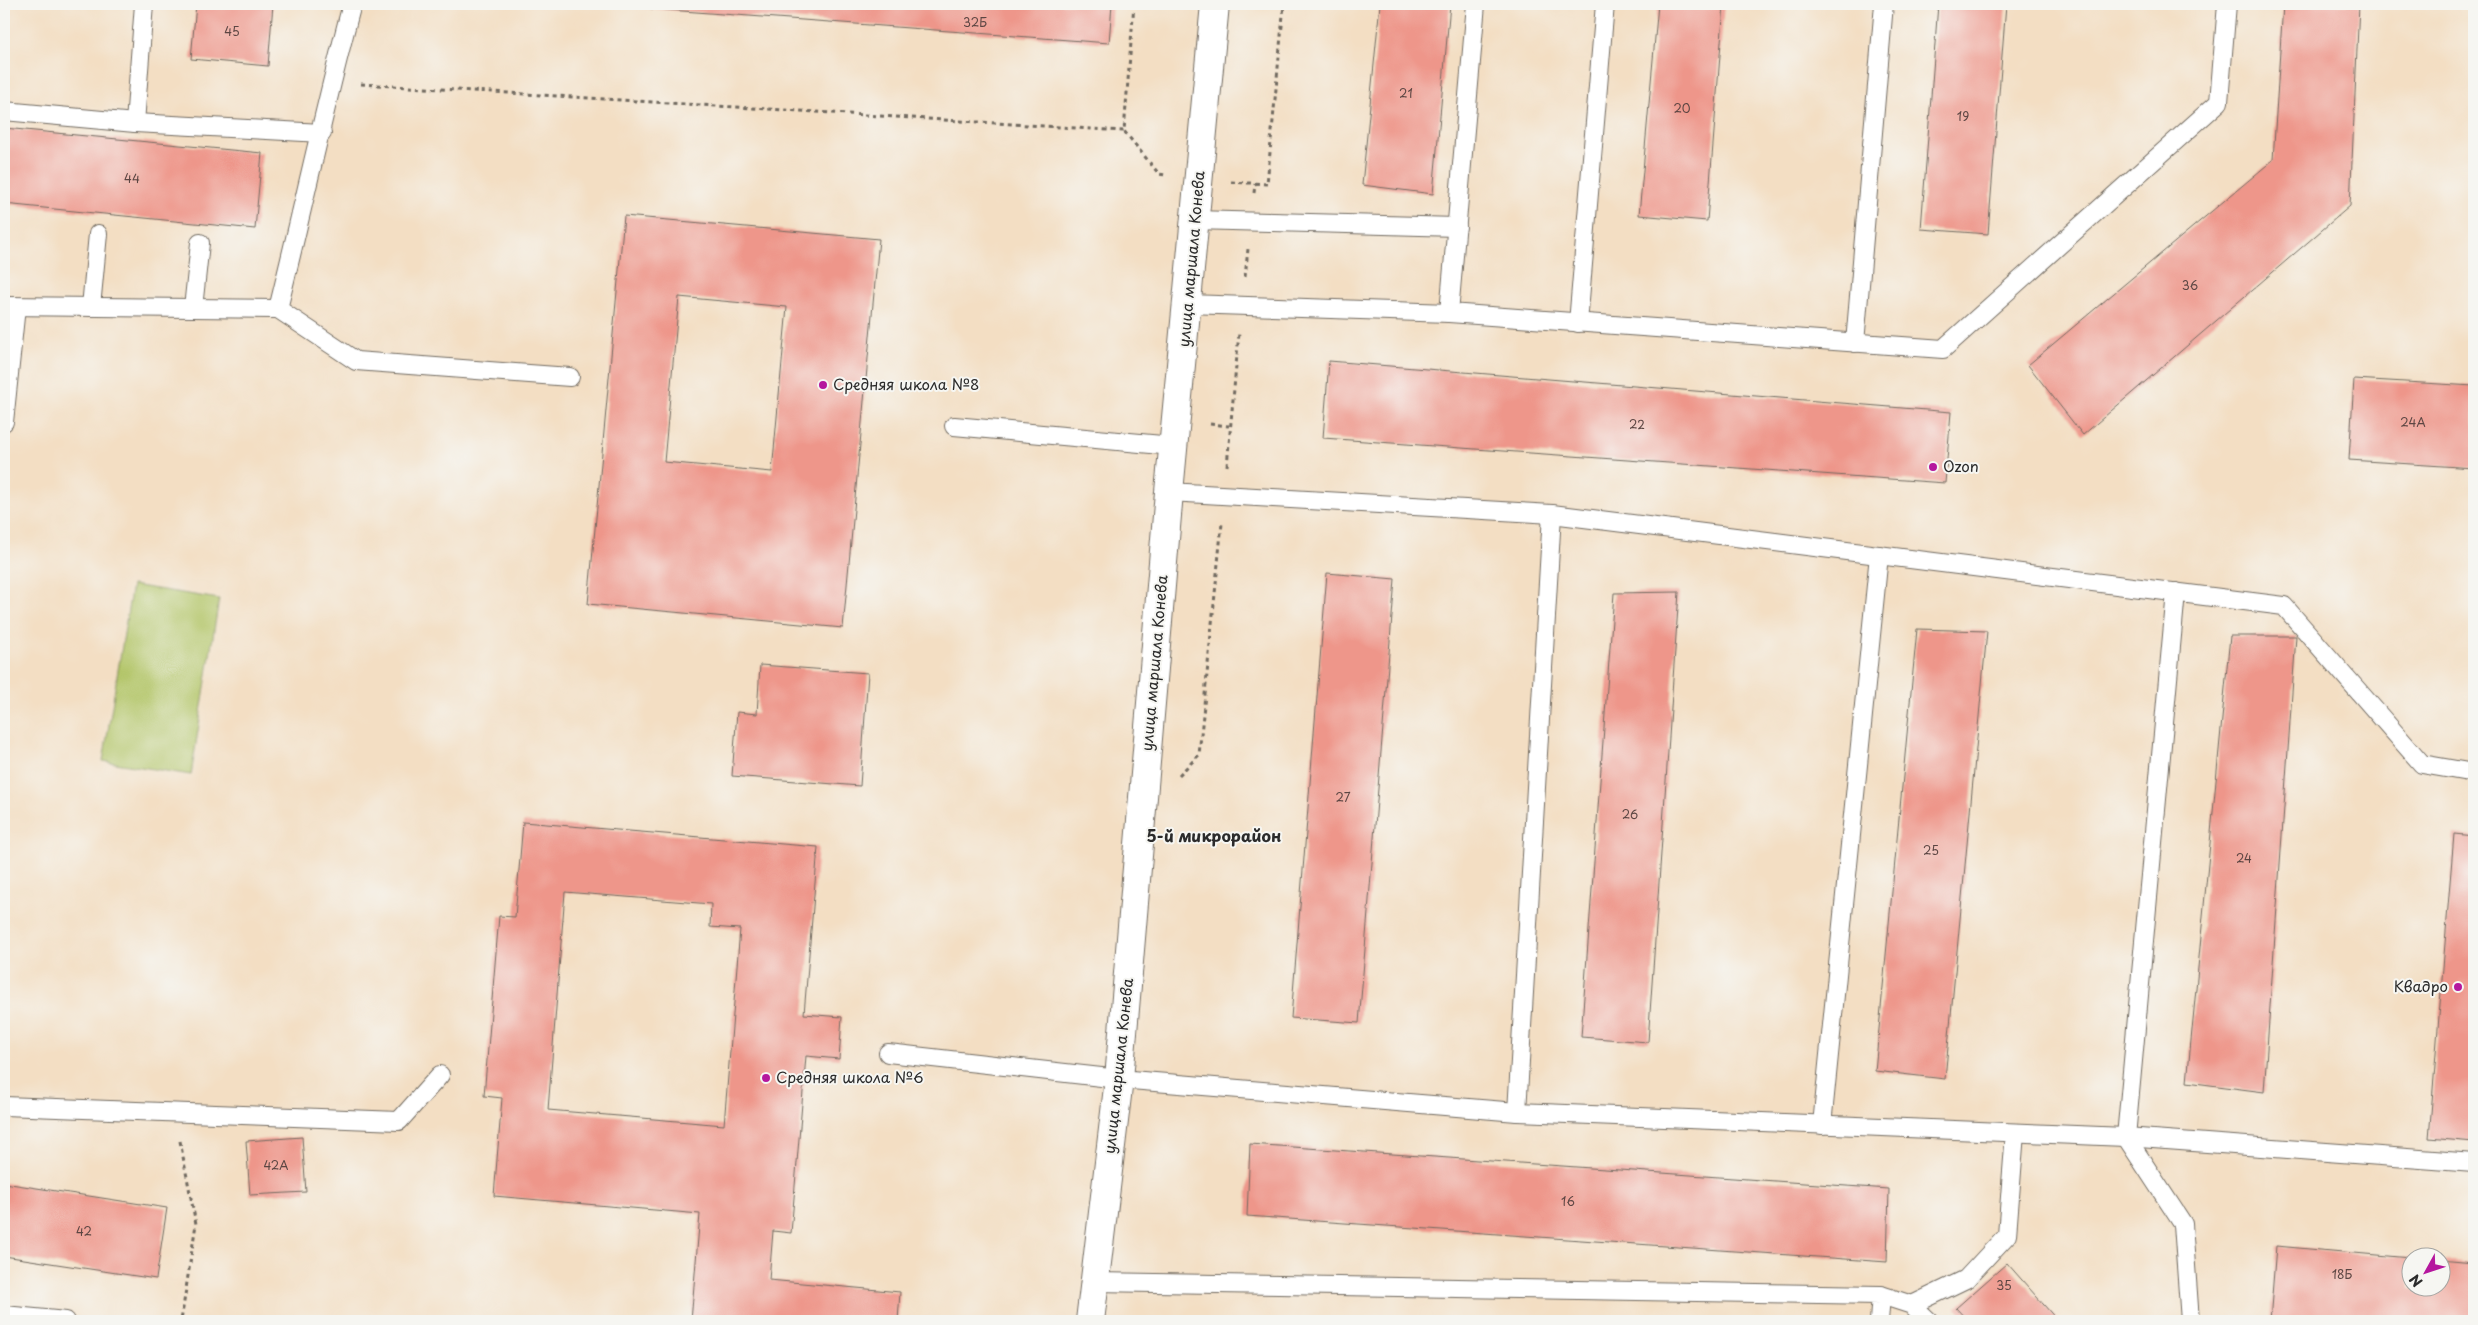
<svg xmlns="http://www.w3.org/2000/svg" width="2478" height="1325" viewBox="0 0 2478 1325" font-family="'Playpen Sans',sans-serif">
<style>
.green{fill:#b2c568;stroke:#6e784a}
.building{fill:#ee968a;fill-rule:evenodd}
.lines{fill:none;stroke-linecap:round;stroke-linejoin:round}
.service-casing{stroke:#716a60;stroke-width:20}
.minor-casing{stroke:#716a60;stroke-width:30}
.path{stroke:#716a60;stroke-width:3;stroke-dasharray:4 4;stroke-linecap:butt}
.service{stroke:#fff;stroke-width:18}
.minor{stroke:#fff;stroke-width:28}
.poi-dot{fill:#b5179e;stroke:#f6f6f2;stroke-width:2}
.labels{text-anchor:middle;stroke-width:4;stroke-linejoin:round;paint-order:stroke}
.number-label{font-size:12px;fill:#5c4643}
.street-label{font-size:15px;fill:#2b2b2b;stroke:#f6f6f2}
.poi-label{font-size:15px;fill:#2b2b2b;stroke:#f6f6f2;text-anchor:start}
.neighbourhood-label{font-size:16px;font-weight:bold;fill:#2b2b2b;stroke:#f6f6f2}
</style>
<rect width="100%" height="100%" fill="#f6f6f2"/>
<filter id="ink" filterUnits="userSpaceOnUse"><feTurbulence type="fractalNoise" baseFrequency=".02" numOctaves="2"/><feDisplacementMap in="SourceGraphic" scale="10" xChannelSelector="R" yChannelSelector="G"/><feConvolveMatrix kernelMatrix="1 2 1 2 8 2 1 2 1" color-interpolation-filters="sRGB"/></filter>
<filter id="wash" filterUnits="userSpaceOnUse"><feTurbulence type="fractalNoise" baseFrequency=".0096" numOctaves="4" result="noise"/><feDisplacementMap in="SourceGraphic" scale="20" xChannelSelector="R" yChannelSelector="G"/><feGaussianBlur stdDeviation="1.12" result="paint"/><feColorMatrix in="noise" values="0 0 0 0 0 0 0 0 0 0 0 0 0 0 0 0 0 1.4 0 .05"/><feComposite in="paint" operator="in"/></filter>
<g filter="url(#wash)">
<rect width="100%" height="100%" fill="#f3dec3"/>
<polygon class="green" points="132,585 219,599 191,775 103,761"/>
<g id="blocks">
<g class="building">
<polygon points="196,4 273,4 268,66 191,59"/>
<polygon points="589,4 1112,4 1109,43"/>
<polygon points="1380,4 1450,4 1433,194 1362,185"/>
<polygon points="1658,4 1724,4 1707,221 1639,215"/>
<polygon points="1938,4 2006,4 1988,234 1921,229"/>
<polygon points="2283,4 2359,4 2350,206 2083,435 2028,365 2273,160"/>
<polygon points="4,128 262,153 255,229 4,204"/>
<path d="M624 216 879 239 843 628 588 604ZM679 297 787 307 772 472 664 462Z"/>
<polygon points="1329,361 1951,412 1945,483 1323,438"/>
<polygon points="2354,379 2474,386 2474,468 2349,460"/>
<polygon points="1327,573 1395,579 1359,1023 1291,1018"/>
<polygon points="1679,592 1648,1042 1581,1037 1614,593"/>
<polygon points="1917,629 1987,631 1945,1079 1875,1071"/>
<polygon points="2230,636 2296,636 2264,1092 2187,1082"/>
<polygon points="760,665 868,673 860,786 732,776 737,712 757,714"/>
<path d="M523 822 818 847 804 1014 842 1017 839 1059 806 1056 791 1233 773 1231 769 1280 900 1292 898 1321H691L700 1214 494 1196 502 1098 484 1096 499 916 515 917ZM565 892 711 904 710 927 740 929 724 1125 548 1110Z"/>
<polygon points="2454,834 2474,836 2474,1142 2429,1138"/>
<polygon points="302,1137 306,1192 250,1195 246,1141"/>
<polygon points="1250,1144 1889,1189 1887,1262 1247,1216"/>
<polygon points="4,1183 167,1208 156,1279 4,1256"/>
<polygon points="2276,1246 2410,1258 2410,1288 2440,1288 2440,1260 2474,1263 2474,1321 2270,1321"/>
<polygon points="2007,1263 2058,1321 1968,1321 1956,1308"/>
</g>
</g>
</g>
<g filter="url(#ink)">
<use href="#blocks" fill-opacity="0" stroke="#716a60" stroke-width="1"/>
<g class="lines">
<g class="service-casing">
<g id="service">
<polyline points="4,111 135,123 322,133"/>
<polyline points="135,123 144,4"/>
<polyline points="1194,220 1457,227"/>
<polyline points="1188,304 1449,313 1943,349 2219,102 2227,4"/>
<path d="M4 306 278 309C303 208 325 105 352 4"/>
<polyline points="91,307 98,234"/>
<polyline points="193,308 200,243"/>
<polyline points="278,309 356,361 570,377"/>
<polyline points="1449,313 1476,4"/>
<polyline points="1578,323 1605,4"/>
<polyline points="1855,343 1884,4"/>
<polyline points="4,422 16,307"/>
<polyline points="954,426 1173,446"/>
<polyline points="1169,492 1552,514 2284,606 2422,764 2474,773"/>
<polyline points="2176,592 2126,1137 2183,1224 2190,1321"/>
<polyline points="888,1053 1119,1079 1517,1112 2126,1137 2474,1163"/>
<polyline points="4,1106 399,1121 440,1075"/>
<polyline points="1517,1112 1552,514"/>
<polyline points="1822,1125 1879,555"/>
<polyline points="1094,1282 1881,1295 1879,1321"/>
<polyline points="1881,1295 1912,1305 1929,1321"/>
<polyline points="1912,1305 1966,1279 2007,1235 2015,1133"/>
<polyline points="4,1315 66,1321"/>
</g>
</g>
<g class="minor-casing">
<polyline id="minor" points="1090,1321 1119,1079 1169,492 1215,4"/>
</g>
<g class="path">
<polyline points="1134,4 1124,131 1159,174 1165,175"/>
<polyline points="361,84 1124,131"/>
<polyline points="1231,182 1267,184 1284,4"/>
<polyline points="1254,193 1255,184"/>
<polyline points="1245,277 1248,249"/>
<polyline points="1210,424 1229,426"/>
<polyline points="1227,466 1239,333"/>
<polyline points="1179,775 1199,755 1222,523"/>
<polyline points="180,1141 196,1224 181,1321"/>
</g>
<use href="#service" class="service"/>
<use href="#minor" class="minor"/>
</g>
</g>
<g class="poi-dot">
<circle cx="823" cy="385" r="5"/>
<circle cx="1933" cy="467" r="5"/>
<circle cx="2458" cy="987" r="5"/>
<circle cx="766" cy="1078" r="5"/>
</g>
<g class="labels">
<g class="number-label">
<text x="975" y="27">32Б</text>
<text x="232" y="36">45</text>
<text x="1406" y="98">21</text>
<text x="1682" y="113">20</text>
<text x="1963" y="121">19</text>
<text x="132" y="183">44</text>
<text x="2190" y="290">36</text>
<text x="2413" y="427">24А</text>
<text x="1637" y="429">22</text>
<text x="1343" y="802">27</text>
<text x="1630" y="819">26</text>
<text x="1931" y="855">25</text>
<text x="2244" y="863">24</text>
<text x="276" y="1170">42А</text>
<text x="1568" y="1206">16</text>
<text x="84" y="1236">42</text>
<text x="2342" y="1279">18Б</text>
<text x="2004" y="1290">35</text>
</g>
<g class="street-label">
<text transform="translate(1192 259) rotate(-85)" y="5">улица маршала Конева</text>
<text transform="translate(1155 663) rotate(-85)" y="5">улица маршала Конева</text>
<text transform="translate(1119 1066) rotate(-84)" y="5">улица маршала Конева</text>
</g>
<g class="poi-label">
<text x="833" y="390">Средняя школа №8</text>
<text x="1943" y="472">Ozon</text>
<text x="2448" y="992" text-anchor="end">Квадро</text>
<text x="776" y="1083">Средняя школа №6</text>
</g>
<g class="neighbourhood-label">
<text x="1214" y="842">5-й микрорайон</text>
</g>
</g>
<rect width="2478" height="1325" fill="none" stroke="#f6f6f2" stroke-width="20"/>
<g transform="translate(2426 1272) rotate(230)"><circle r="24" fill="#f6f6f2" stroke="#a5a5a2"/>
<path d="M0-4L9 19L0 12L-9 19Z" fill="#b5179e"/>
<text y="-8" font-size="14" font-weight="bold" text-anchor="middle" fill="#2b2b2b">N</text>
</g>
</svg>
